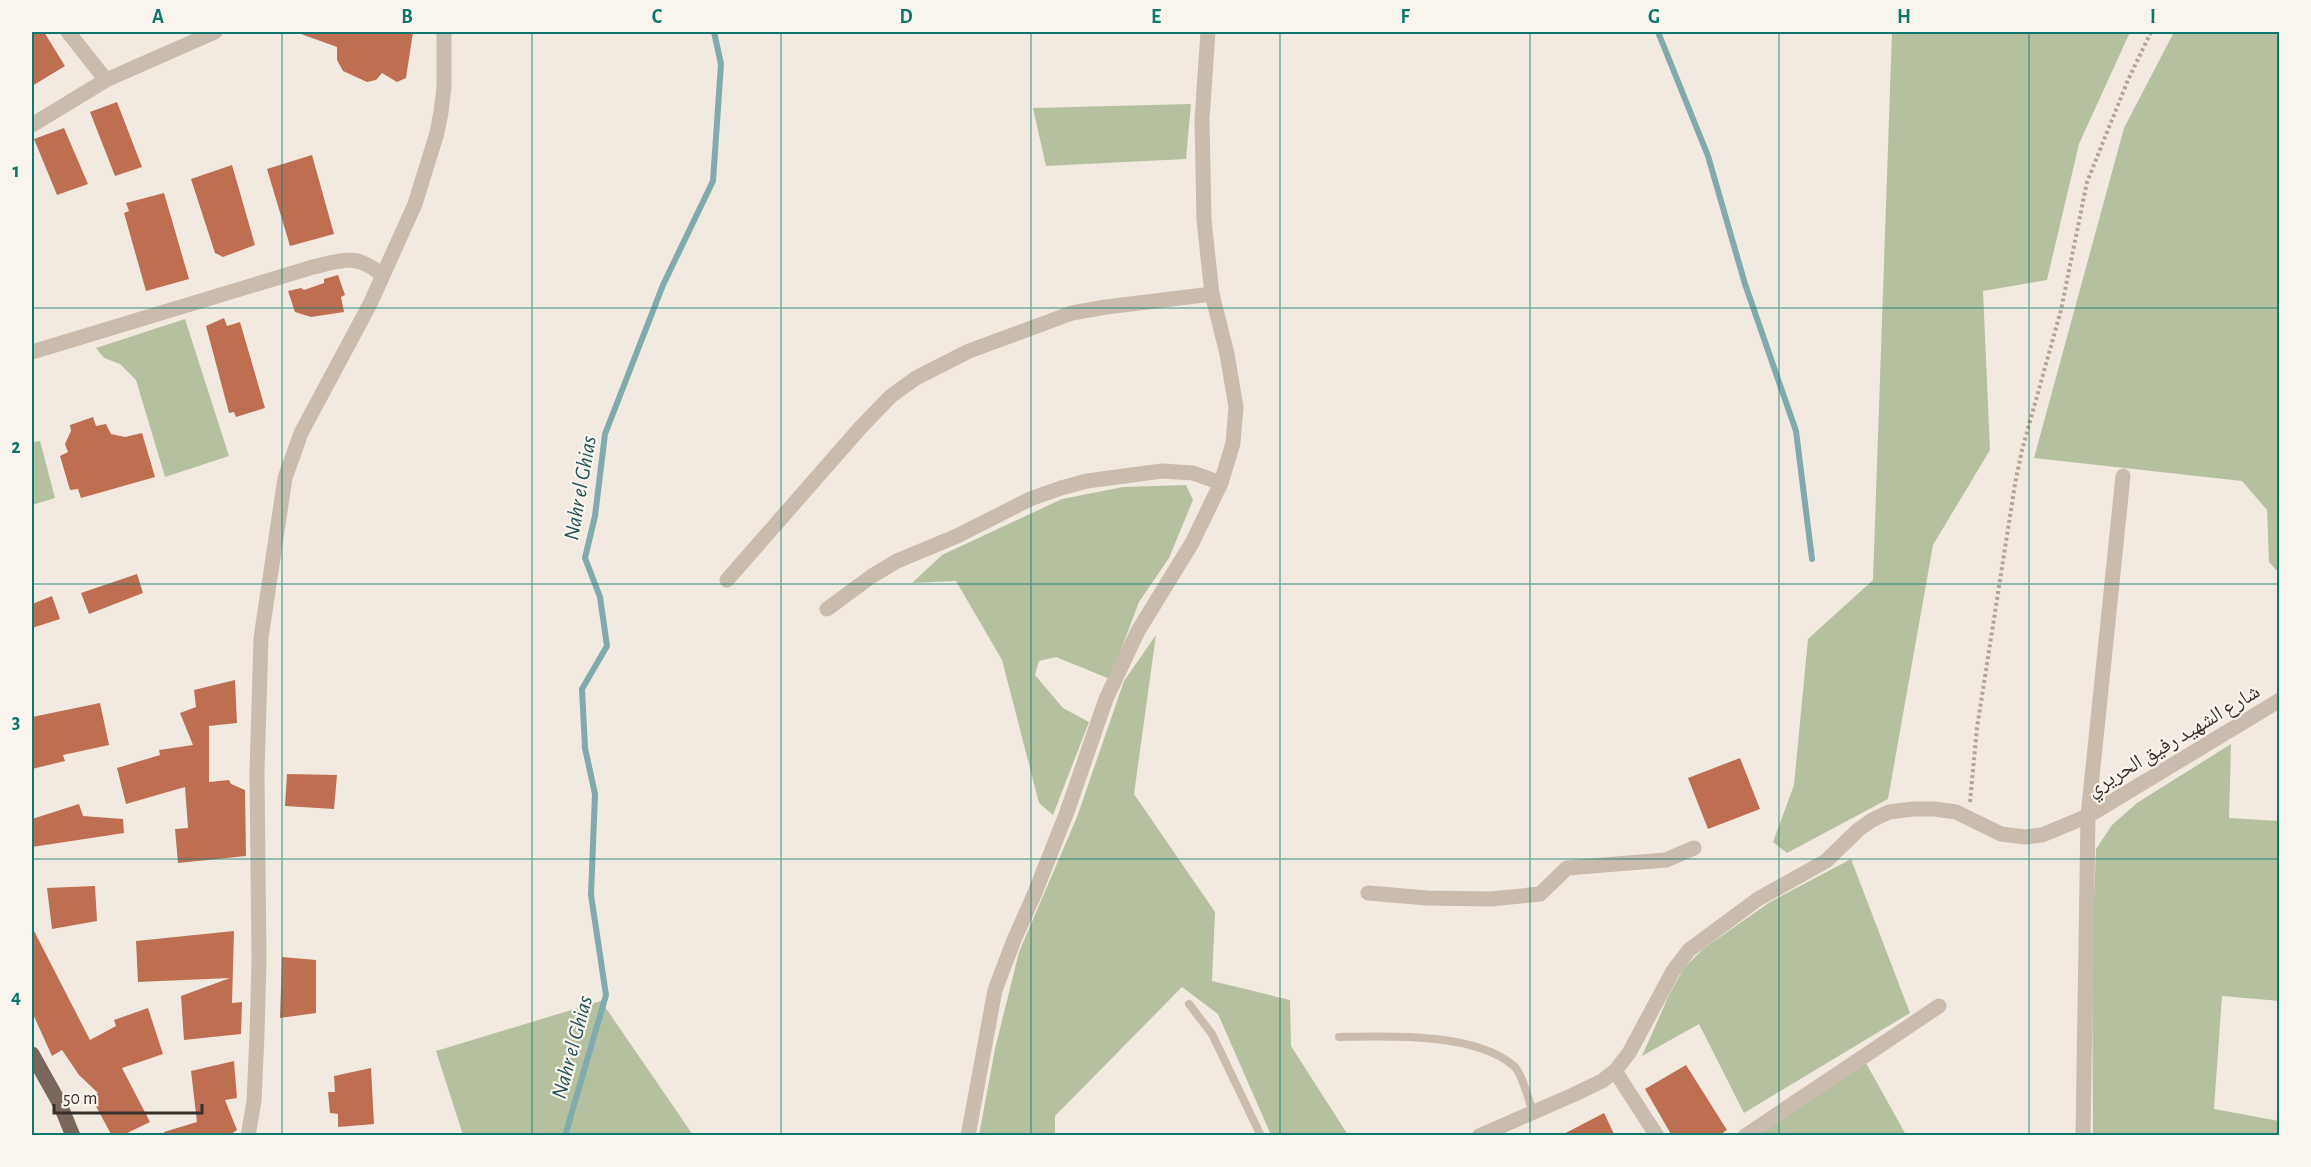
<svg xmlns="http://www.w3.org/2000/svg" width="2311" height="1167" viewBox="0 0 2311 1167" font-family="'Alegreya Sans','Noto Naskh Arabic',sans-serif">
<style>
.green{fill:#b5c0a1}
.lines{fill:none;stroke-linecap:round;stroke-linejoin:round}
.stream{stroke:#81aaad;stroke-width:6}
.building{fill:#be6f52}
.path{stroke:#b5a597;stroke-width:4;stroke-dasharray:3 3;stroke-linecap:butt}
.service{stroke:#c9bbad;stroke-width:8}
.minor{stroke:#c9bbad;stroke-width:15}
.tertiary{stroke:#c9bbad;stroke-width:15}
.primary{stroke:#79675d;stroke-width:15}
.grid{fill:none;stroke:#0f766e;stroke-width:1.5;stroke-opacity:0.55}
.labels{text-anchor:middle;stroke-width:4.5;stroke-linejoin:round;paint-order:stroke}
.street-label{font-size:21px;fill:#382f2b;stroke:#f9f4ed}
.water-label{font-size:22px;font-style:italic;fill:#235257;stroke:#f9f4ed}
.neatline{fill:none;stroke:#0f766e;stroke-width:2}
.grid-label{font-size:20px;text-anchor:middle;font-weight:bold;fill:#0f766e}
</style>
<rect width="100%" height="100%" fill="#f2eae0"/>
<g class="green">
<polygon points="1892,32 2130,32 2079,144 2047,280 1983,291 1990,450 1933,545 1888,799 1787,853 1773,842 1794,785 1808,639 1873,580"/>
<polygon points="2174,32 2279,32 2279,573 2269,562 2267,510 2242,481 2034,458 2124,128"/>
<polygon points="1191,104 1186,159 1046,166 1033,108"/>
<polygon points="185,319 229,456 165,477 136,380 120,364 104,358 96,348"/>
<polygon points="40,441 55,498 32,505 32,442"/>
<polygon points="1186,485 1193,500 1169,558 1139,602 1110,679 1056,657 1039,661 1035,675 1063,708 1089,722 1053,815 1039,803 1002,660 956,581 912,583 942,555 1062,499 1123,487"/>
<polygon points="1156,635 1134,794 1215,912 1212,981 1290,1000 1291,1046 1348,1135 1271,1135 1218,1014 1182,987 1055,1116 1055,1135 979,1135 995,1049 1019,952 1077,817 1124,681"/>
<polygon points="2231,744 2229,818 2279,821 2280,1001 2222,996 2214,1109 2279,1121 2279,1135 2093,1136 2092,946 2096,849 2112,825 2137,803"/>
<polygon points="1851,859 1910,1013 1744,1113 1699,1024 1642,1056 1669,995 1684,968 1703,949 1770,902"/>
<polygon points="601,1001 693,1135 463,1135 436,1051"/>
<polygon points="1866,1063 1906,1135 1757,1136"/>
</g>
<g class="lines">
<g class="stream">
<polyline points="1658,32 1708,156 1745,284 1796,431 1812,559"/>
<polyline points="565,1136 606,995 591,895 595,794 585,748 582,689 607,646 600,597 585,558 595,516 605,434 663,285 713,181 721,64 714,32"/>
</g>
</g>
<g class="building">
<polygon points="32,32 44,32 65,66 32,86"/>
<polygon points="301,32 413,32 406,78 397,82 382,73 376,80 367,82 343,71 337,60 337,47 301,34"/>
<polygon points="117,102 142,167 115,176 90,112"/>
<polygon points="64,128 88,184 57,195 34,139"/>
<polygon points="312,155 334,234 290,246 267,169"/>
<polygon points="232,165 255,245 223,257 215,253 191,179"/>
<polygon points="164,193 189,279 146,291 124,213 129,211 126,203"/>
<polygon points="338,275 345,295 341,297 344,312 311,317 295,312 288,291 301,288 304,290 324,283 324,279"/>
<polygon points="224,318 227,326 240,322 265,408 236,417 234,412 229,413 206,326"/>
<polygon points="93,417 96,426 106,424 111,434 125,437 142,433 155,477 81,498 78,489 70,490 60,456 68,452 65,444 71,431 70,425"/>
<polygon points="137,574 143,593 89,614 81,593"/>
<polygon points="52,596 60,619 32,628 32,604"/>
<polygon points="235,680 237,723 209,726 209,782 229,780 231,784 245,790 246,856 178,863 175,829 188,828 185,787 126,804 117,768 160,755 159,750 193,745 180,713 196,707 194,690"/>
<polygon points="100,703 109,745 63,755 65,761 32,769 32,717"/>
<polygon points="1740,758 1760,809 1708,829 1688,778"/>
<polygon points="287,774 337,775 334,809 285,806"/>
<polygon points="79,804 83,816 123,819 124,833 32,847 32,819"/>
<polygon points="95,886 97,921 52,929 47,888"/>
<polygon points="32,927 90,1040 116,1026 114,1020 148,1008 163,1054 122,1068 150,1122 121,1136 112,1136 91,1097 98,1093 79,1075 62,1050 52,1056 32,1012"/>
<polygon points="234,931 232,1003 242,1002 241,1034 184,1040 181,996 230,978 138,982 136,941"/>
<polygon points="282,957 316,960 316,1013 280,1018"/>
<polygon points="234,1061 237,1098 225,1100 237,1130 228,1136 165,1136 164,1132 197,1122 191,1071"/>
<polygon points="1686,1065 1727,1130 1718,1136 1672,1136 1645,1089"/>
<polygon points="371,1068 374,1124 338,1127 338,1114 330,1113 328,1092 335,1092 334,1076"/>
<polygon points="1604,1113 1615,1136 1560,1136"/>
</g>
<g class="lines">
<polyline class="path" points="1970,802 1977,728 2015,484 2022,450 2061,310 2087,182 2128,80 2151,32"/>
<g class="service">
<polyline points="1189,1004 1212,1034 1261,1136"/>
<path d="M1339 1037C1388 1036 1475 1032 1514 1066 1522 1073 1529 1102 1533 1112"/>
</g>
<g class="minor">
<polyline points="68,32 106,80 215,32"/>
<polyline points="32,125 106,80"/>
<path d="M32 352 313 267C343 260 356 253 382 275"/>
<polyline points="727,580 861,427 891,396 916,378 969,351 1072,313 1106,307 1212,294"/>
<polyline points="827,609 872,576 897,561 957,536 1030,499 1061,488 1087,481 1162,471 1193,473 1221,483"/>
<polyline points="1368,893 1427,898 1491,899 1540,894 1567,868 1666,860 1694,848"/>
<polyline points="1615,1071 1657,1136"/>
<polyline points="248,1136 254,1101 257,1035 259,961 257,772 261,638 285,478 301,433 370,304 415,204 437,133 441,112 444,87 444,32"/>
<polyline points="968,1136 995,990 1014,940 1034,895 1067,812 1106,699 1138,631 1192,543 1221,483 1233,443 1236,407 1227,354 1212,294 1204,220 1202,119 1208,32"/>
<polyline points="1745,1136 1939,1006"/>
<polyline points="2083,1136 2088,816 2123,476"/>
</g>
<polyline class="tertiary" points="1479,1136 1575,1094 1602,1081 1615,1071 1629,1053 1673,971 1689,950 1758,899 1826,861 1858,830 1872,820 1889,812 1913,809 1935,809 1956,812 2001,834 2025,837 2042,835 2088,816 2280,700"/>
<polyline class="primary" points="32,1054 60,1104 73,1136"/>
</g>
<path class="grid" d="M282 32V1136M532 32V1136M781 32V1136M1031 32V1136M1280 32V1136M1530 32V1136M1779 32V1136M2029 32V1136M32 308H2280M32 584H2280M32 859H2280"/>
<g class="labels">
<g class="street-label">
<text transform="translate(2173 740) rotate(-31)" y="7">شارع الشهيد رفيق الحريري</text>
</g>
<g class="water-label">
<text transform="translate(579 488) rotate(-80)" y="8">Nahr el Ghias</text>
<text transform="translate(571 1047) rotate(-75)" y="8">Nahr el Ghias</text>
</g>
</g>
<rect width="2311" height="1167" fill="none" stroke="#f9f4ed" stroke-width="66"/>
<path d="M54 1104v9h148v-9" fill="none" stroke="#382f2b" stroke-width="3"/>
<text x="63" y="1104" font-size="18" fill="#382f2b" stroke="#f9f4ed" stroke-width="4.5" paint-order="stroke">50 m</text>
<rect x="33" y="33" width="2245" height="1101" class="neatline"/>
<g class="grid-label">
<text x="158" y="23">A</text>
<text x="407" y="23">B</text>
<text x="657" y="23">C</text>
<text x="906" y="23">D</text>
<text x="1156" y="23">E</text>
<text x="1405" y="23">F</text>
<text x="1654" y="23">G</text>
<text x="1904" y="23">H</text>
<text x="2153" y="23">I</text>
<text x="16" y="177">1</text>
<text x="16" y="453">2</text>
<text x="16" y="728">3</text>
<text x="16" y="1003">4</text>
</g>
</svg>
